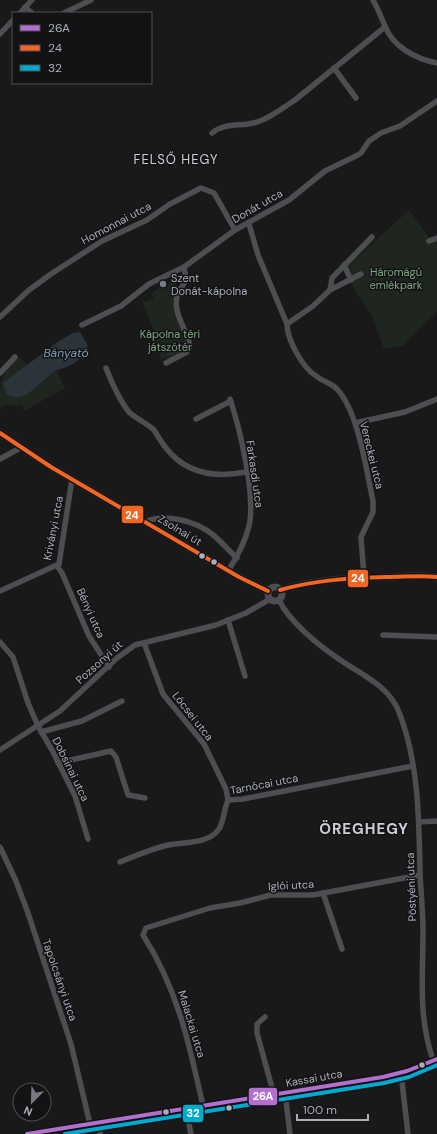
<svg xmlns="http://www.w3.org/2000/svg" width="437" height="1134" viewBox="0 0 437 1134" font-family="'DM Sans',sans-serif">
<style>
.green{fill:#1e261f}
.water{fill:#2b343b}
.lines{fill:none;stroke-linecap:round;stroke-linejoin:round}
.stream{stroke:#2b343b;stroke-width:1.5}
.minor{stroke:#4d4e52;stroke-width:5.5}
.tertiary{stroke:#4d4e52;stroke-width:7}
.bus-1-casing{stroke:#131315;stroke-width:7}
.bus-2-casing{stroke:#131315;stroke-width:7}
.bus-3-casing{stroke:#131315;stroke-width:7}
.bus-1{stroke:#b36fd0;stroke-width:4}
.bus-2{stroke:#f26522;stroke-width:4}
.bus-3{stroke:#00a9ce;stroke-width:4}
.poi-dot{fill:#777a82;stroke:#131315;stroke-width:1.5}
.bus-dot{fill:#aaafba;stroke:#131315;stroke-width:1.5}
.labels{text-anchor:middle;stroke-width:3;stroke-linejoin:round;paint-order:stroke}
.street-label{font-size:11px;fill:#aaafba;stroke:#131315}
.park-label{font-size:11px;fill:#80a582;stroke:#131315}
.poi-label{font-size:11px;fill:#aaafba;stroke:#131315;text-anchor:start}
.water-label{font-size:12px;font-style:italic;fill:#809eb6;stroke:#131315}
.quarter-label{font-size:13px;letter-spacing:1px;fill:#cbced6;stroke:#131315}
.district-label{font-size:15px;font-weight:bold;letter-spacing:1px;fill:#cbced6;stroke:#131315}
.line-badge{stroke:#131315;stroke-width:1.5}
.badge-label{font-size:11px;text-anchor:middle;font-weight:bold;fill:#fff}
</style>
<rect width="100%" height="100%" fill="#191919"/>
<g class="green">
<polygon points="409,210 432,242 437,241 437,311 403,346 384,349 373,318 352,285 348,266"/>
<path d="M175 280 176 291 174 307 188 345C183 355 172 358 161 359L151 333 154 331 141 298 145 302 154 298 151 293H154V291Z"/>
<path d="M19 358 27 364V367L3 383 6 394C25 406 42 381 56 370L65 388 24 411 22 404 13 406 9 404 4 406 2 409 0 407C0 383 0 371 19 358Z"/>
</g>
<path class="water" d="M80 332 88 346C84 355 76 364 66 367 63 369 58 369 55 371 40 381 25 406 6 394L3 383 59 341 73 333Z"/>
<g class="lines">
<polyline class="stream" points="167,355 184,348"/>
<g class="minor">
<path d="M373 0C378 9 381 17 385 26 393 47 416 59 437 63"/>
<polyline points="25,7 32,13"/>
<polyline points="20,13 32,0"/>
<polyline points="64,13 91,0"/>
<polyline points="0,34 13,20"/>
<polyline points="334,68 356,98"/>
<path d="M212 133C226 121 244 128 260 121 273 116 284 107 295 100L385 27"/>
<path d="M249 224 258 255 287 324C287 340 303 368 316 376 322 381 331 383 337 389 359 413 366 470 373 501V512L361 537 364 577"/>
<polyline points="429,241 437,238"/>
<polyline points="344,265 351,280"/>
<polyline points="330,290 332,278 372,237"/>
<polyline points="0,317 29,290 51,274 102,241 147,220 170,204 201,188 214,193 235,230"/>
<polyline points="287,324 313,306 330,290 361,274"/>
<polyline points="82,325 121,306 149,284 184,267 235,230 289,200 325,171 356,156 361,153 369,141 381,133 400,126 437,101"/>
<path d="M166 363 187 352 190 346C187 329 173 315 177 296 179 290 184 285 186 279L184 267"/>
<path d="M106 368C112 383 119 400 129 412 136 419 147 423 154 430 158 436 161 442 166 448 186 474 215 478 246 472"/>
<polyline points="0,373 15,357"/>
<polyline points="196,419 231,401"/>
<polyline points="355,423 405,412 437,399"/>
<polyline points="0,459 20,448"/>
<path d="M145 522C166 513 195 521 212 534 221 541 228 550 237 558"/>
<polyline points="57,566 62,573 89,636 109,667"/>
<path d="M228 571C237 557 245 543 249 526 256 496 240 429 230 399"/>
<polyline points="0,591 59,564 72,479"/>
<path d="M279 600C289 621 317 644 336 657 359 674 388 684 399 712 419 763 419 820 420 874 421 893 423 912 423 931 423 976 418 1017 433 1060"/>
<polyline points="228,620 245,676"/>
<polyline points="383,635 437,637"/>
<polyline points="0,642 13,657 28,703 38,726 52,750 75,796 88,839"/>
<polyline points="144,643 163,694 204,744 226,789 228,800"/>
<polyline points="41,732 82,721 122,701"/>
<polyline points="0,750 60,711 117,658 135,645 216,625 246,613 270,599"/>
<polyline points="58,763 111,751 116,757 128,795 145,798"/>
<polyline points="419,822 437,821"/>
<polyline points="0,847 16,881 28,913 71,1044 90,1124"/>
<path d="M120 862C135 856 149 850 164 846 181 841 207 846 219 829 224 821 224 809 228 800L243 799 413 766"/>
<polyline points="323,893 342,949"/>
<polyline points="265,1017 257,1024 257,1033 274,1095"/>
<polyline points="401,1073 408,1134"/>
<polyline points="285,1093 290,1134"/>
<path d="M203 1106C189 1043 178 990 143 935L146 928 210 908 240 903 271 895H313L420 875"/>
<polyline points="186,1109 191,1134"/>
<polyline points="27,1134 383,1077 407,1071 437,1059"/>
<polyline points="100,1134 101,1122"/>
</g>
<g class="tertiary">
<polyline points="0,433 51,467 239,577 268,591"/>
<circle cx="275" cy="594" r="7"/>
<path d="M280 590C316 579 354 578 391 577 406 576 422 575 437 577"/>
</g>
<g class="bus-1-casing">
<polyline id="bus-1" points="27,1134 383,1077 407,1071 437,1059"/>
</g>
<g class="bus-2-casing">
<g id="bus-2">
<polyline points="0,433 51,467 239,577 268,591"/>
<path d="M280 590C315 580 351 578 387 577 404 577 420 575 437 577"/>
</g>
</g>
<g class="bus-3-casing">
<polyline id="bus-3" points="65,1134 384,1083 409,1077 437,1065"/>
</g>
<use href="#bus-1" class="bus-1"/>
<use href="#bus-2" class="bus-2"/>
<use href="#bus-3" class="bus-3"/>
</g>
<circle class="poi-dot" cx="163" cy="284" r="4"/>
<g class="bus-dot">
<circle cx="202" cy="556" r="3.5"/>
<circle cx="214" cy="562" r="3.5"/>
<circle cx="422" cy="1065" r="3.5"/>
<circle cx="229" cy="1108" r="3.5"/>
<circle cx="166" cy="1112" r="3.5"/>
</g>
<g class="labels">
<g class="street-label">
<text transform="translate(257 206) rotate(-30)" y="4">Donát utca</text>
<text transform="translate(116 223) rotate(-28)" y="4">Homonnai utca</text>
<text transform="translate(372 455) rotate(76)" y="4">Vereckei utca</text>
<text transform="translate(255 474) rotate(82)" y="4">Farkasdi utca</text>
<text transform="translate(53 528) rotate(-79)" y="4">Kriványi utca</text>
<text transform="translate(180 530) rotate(31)" y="4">Zsolnai út</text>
<text transform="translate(91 613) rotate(66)" y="4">Bényi utca</text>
<text transform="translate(99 662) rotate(-42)" y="4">Pozsonyi út</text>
<text transform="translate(193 716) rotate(52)" y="4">Lőcsei utca</text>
<text transform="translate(71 769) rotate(64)" y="4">Dobsinai utca</text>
<text transform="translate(264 784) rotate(-11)" y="4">Tarnócai utca</text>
<text transform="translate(291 885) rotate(-3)" y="4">Iglói utca</text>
<text transform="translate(411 887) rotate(-92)" y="4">Pöstyéni utca</text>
<text transform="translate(60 980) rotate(71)" y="4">Tapolcsányi utca</text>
<text transform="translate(192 1024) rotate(73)" y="4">Malackai utca</text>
<text transform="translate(314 1078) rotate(-10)" y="4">Kassai utca</text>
</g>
<g class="park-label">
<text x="396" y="276">Háromágú<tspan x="396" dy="13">emlékpark</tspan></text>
<text x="170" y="338">Kápolna téri<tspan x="170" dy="13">játszótér</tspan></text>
</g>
<g class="poi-label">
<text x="171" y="282">Szent<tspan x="171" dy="13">Donát-kápolna</tspan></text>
</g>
<g class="water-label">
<text x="66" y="357">Bányató</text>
</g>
<g class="quarter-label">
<text x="176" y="164">FELSŐ HEGY</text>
</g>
<g class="district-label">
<text x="364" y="834">ÖREGHEGY</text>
</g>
</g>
<g class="line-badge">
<rect x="121" y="505" width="23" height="19" rx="4" fill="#f26522"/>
<rect x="347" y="569" width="22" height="19" rx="4" fill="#f26522"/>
<rect x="248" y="1087" width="30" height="19" rx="4" fill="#b36fd0"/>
<rect x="182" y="1104" width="22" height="19" rx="4" fill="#00a9ce"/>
</g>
<g class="badge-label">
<text x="132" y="519">24</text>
<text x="358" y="582">24</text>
<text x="263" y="1100">26A</text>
<text x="193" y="1117">32</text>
</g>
<rect x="12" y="12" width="140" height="72" fill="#131315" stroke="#4f5157"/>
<rect x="20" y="25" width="20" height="6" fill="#b36fd0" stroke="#4f5157"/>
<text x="48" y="32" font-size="12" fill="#aaafba">26A</text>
<rect x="20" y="45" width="20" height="6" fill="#f26522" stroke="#4f5157"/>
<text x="48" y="52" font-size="12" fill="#aaafba">24</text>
<rect x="20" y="65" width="20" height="6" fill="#00a9ce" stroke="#4f5157"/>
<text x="48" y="72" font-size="12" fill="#aaafba">32</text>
<g transform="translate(32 1102) rotate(203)"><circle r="19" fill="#131315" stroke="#4f5157"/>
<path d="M0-3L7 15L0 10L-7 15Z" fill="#777a82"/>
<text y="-6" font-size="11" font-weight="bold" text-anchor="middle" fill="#aaafba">N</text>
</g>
<path d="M297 1114v6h71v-6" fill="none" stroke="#aaafba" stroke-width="2"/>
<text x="303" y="1114" font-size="12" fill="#aaafba" stroke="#131315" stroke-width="3" paint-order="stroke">100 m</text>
</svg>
